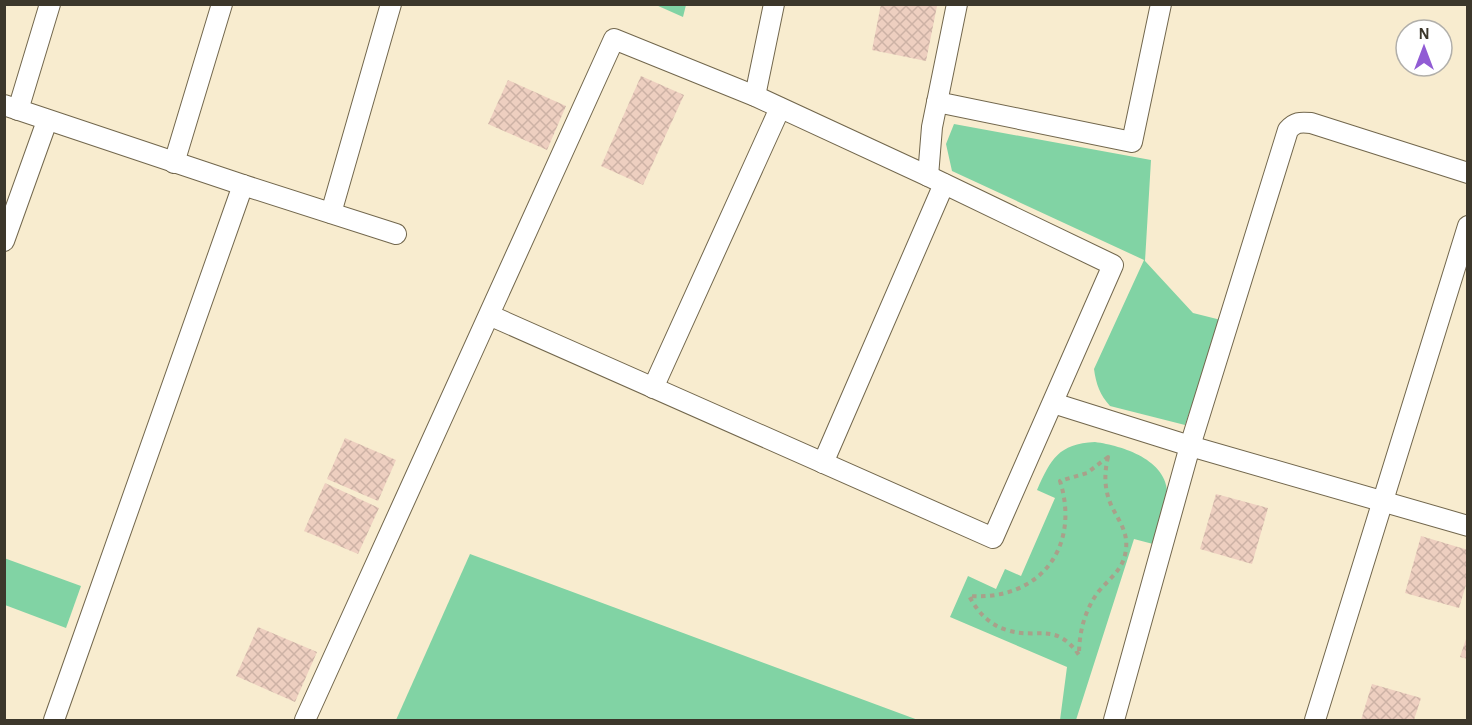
<svg xmlns="http://www.w3.org/2000/svg" width="1472" height="725" viewBox="0 0 1472 725" font-family="'Alegreya Sans',sans-serif">
<style>
.green{fill:#81d3a4}
.building{fill:url(#building-cross-hatch)}
.lines{fill:none;stroke-linecap:round;stroke-linejoin:round}
.minor-casing{stroke:#72674d;stroke-width:22}
.path{stroke:#a9a08a;stroke-width:4;stroke-dasharray:4.5 4.5;stroke-linecap:butt}
.minor{stroke:#fff;stroke-width:20}
</style>
<defs>
<pattern id="building-cross-hatch" width="8" height="8" patternUnits="userSpaceOnUse" patternTransform="scale(1.5)"><rect width="8" height="8" fill="#eecfc0"/><path d="M0 0l8 8M0 8l8-8" fill="none" stroke="#cdb2a5"/></pattern>
</defs>
<rect width="100%" height="100%" fill="#f8eccf"/>
<g class="green">
<polygon points="656,5 686,5 683,17"/>
<path d="M954 124 1151 160 1145 261 1193 313 1221 320 1185 425 1110 406C1100 395 1096 384 1094 369L1144 260 952 171 946 144Z"/>
<path d="M1095 442C1124 446 1172 461 1167 500 1165 514 1158 530 1153 544L1134 539 1076 720H1060L1067 667 950 617 968 576 996 589 1005 569 1021 576 1055 498 1037 490C1051 459 1058 444 1095 442Z"/>
<polygon points="470,554 918,720 396,720"/>
<polygon points="4,558 81,586 66,628 5,605"/>
</g>
<g class="building">
<polygon points="881,4 937,6 926,61 872,50"/>
<polygon points="641,76 684,95 643,185 601,166"/>
<polygon points="508,80 566,106 547,150 488,124"/>
<polygon points="345,438 396,460 378,501 327,479"/>
<polygon points="325,483 379,508 358,554 304,531"/>
<polygon points="1216,494 1268,508 1252,564 1200,549"/>
<polygon points="1421,536 1468,550 1468,578 1459,608 1405,593"/>
<polygon points="258,627 317,652 295,702 236,676"/>
<polygon points="1468,633 1468,659 1460,657"/>
<polygon points="1372,684 1421,698 1414,720 1361,720"/>
</g>
<g class="lines">
<g class="minor-casing">
<g id="minor">
<polyline points="755,96 774,4"/>
<polyline points="937,102 1132,142 1161,4"/>
<polyline points="4,105 243,185 396,234"/>
<polyline points="18,110 50,4"/>
<polyline points="174,163 222,4"/>
<polyline points="928,176 932,127 957,4"/>
<polyline points="331,213 391,4"/>
<polyline points="4,241 47,121"/>
<polyline points="653,388 780,108"/>
<polyline points="1053,403 1190,446 1468,526"/>
<polyline points="823,463 944,184"/>
<polyline points="54,720 243,185"/>
<polyline points="305,720 614,39 755,96 928,176 1113,265 993,538 489,315"/>
<path d="M1114 720 1190 446 1288 130C1295 122 1300 122 1311 123L1468 173"/>
<polyline points="1315,720 1468,226"/>
</g>
</g>
<path class="path" d="M1108 457C1104 474 1104 490 1112 507 1119 521 1128 532 1126 549 1124 569 1111 577 1099 591 1085 609 1079 632 1079 655 1055 621 1038 640 1007 630 989 625 978 612 969 596 1039 601 1081 548 1060 481L1087 473Z"/>
<use href="#minor" class="minor"/>
</g>
<rect width="1472" height="725" fill="none" stroke="#3c372b" stroke-width="12"/>
<g transform="translate(1424 48)"><circle r="28" fill="#ffffff" stroke="#b1afaa" stroke-width="1.5"/>
<path d="M0-4.5L10 22L0 15L-10 22Z" fill="#915cd4"/>
<text y="-9" font-size="16" font-weight="bold" text-anchor="middle" fill="#3c372b">N</text>
</g>
</svg>
